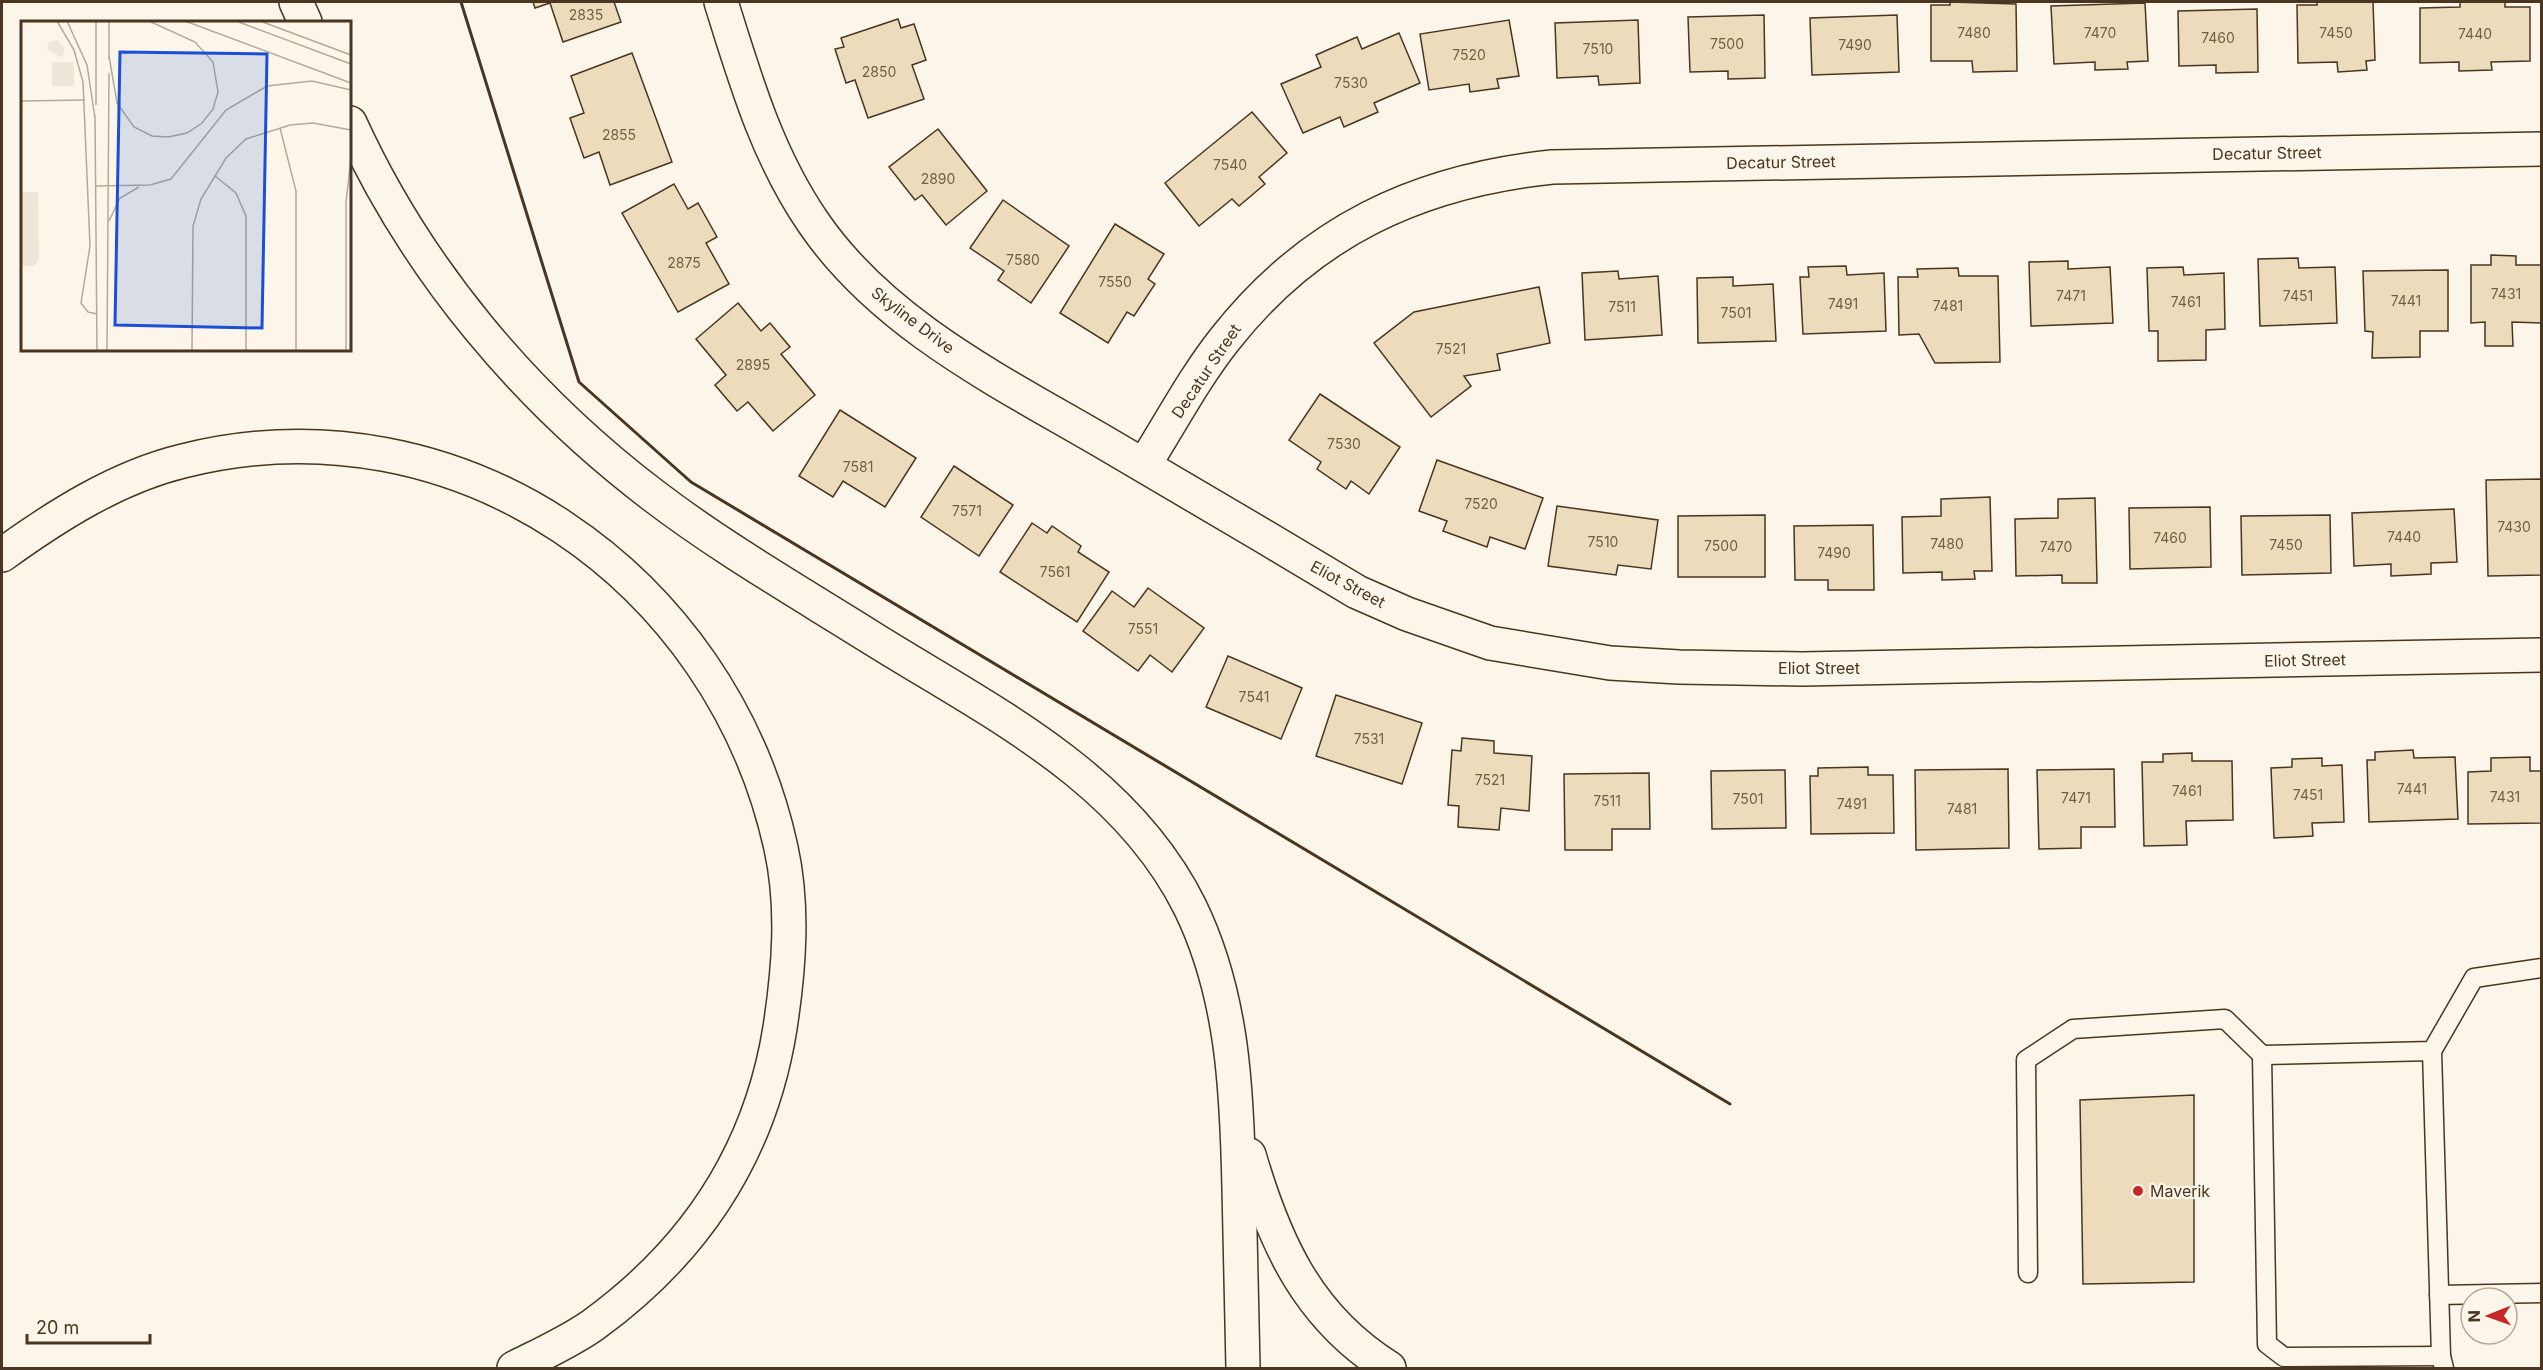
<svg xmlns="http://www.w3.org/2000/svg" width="2543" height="1370" viewBox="0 0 2543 1370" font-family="Inter,sans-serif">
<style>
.building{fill:#ecdcbc;stroke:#4a3520;stroke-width:1.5}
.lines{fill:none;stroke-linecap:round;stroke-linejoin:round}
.service-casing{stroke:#4a3520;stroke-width:21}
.minor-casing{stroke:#4a3520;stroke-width:36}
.motorway-casing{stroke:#4a3520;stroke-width:36}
.service{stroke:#fbf6e9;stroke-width:18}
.minor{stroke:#fbf6e9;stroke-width:33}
.motorway{stroke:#fbf6e9;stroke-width:33}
.wall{stroke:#4a3520;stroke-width:3}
.poi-dot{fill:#c62828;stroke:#fbf6e9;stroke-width:2}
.labels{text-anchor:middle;stroke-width:4.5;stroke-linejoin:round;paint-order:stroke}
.number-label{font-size:14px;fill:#725f47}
.street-label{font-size:16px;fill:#4a3520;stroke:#fbf6e9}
.poi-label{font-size:16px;fill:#4a3520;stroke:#fbf6e9;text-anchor:start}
.inset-road{fill:none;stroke:#b4a999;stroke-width:1.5}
.view{fill:#1d4ed8;fill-opacity:0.15;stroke:#1d4ed8;stroke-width:3}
.inset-edge{fill:none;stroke:#4a3520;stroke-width:3}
</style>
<rect width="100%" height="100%" fill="#fbf6e9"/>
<g class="building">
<polygon points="533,2 614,2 621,22 563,42 550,3 535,8"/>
<polygon points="1950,2 2016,4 2017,71 1973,72 1972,61 1931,61 1931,5 1950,5"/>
<polygon points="2317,2 2373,2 2375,60 2366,61 2367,70 2338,72 2337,62 2298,63 2297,5 2317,5"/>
<polygon points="2460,2 2505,2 2505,7 2530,7 2530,61 2491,62 2492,70 2459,71 2459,62 2420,63 2420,8 2460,7"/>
<polygon points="2145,3 2148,61 2127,62 2128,69 2095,70 2095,62 2054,64 2051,6"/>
<polygon points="2257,9 2258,72 2216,73 2216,65 2179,66 2178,11"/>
<polygon points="1764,15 1765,78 1728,79 1728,71 1690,72 1688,17"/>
<polygon points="1897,15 1899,72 1812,75 1810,18"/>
<polygon points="898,19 901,28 914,24 926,60 912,65 924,99 868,118 855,80 846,83 835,49 844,47 841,38"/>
<polygon points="1509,20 1519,76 1497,79 1499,88 1470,92 1469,84 1429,90 1420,34"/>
<polygon points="1638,20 1640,83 1599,85 1598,76 1557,78 1555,23"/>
<polygon points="1399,33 1420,83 1374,103 1378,112 1344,127 1340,117 1303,133 1281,84 1321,67 1316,55 1357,37 1362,49"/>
<polygon points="632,53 672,162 610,185 599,152 584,158 570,118 584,113 571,76"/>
<polygon points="1252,112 1287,153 1259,177 1265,184 1239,206 1232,199 1199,226 1165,183"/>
<polygon points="938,129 987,191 946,225 922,195 915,200 889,167"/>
<polygon points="674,184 688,209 698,203 717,237 706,243 729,284 678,312 622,213"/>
<polygon points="1003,200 1069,246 1031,303 998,280 1004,271 970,248"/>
<polygon points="1115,224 1164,254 1148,279 1155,284 1134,316 1127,312 1108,343 1060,313"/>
<polygon points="2491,255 2516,256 2516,265 2542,265 2542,323 2512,322 2513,346 2485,346 2485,322 2471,323 2471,265 2491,265"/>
<polygon points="2298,258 2299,268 2335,267 2337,323 2260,326 2258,259"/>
<polygon points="2068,261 2068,269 2110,267 2113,323 2031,326 2029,262"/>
<polygon points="1846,266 1847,275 1884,273 1886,331 1803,334 1800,277 1809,277 1808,267"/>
<polygon points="2183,267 2184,275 2224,273 2225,329 2206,330 2206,360 2158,361 2158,331 2149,331 2147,268"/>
<polygon points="1958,268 1959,276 1998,276 2000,362 1935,363 1919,334 1899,335 1898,277 1918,277 1917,269"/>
<polygon points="2448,270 2448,331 2420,331 2420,357 2372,358 2373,332 2365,331 2363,271"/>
<polygon points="1618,271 1619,279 1658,276 1662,335 1585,340 1582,273"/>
<polygon points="1733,277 1733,286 1773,284 1776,341 1698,343 1697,278"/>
<polygon points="1539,287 1550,343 1497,354 1500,370 1464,376 1471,386 1431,417 1374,343 1414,312"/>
<polygon points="738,303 761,331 770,323 790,347 781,354 815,395 773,431 748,402 737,411 715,385 726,375 696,339"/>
<polygon points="1320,394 1400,447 1369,494 1351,481 1346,489 1317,469 1321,462 1289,440"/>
<polygon points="840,410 916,458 885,507 843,481 833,497 799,476"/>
<polygon points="1437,460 1543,498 1525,549 1490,537 1487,547 1443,531 1447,521 1419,511"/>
<polygon points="954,466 1013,505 979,556 921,517"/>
<polygon points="2542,479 2542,575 2488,576 2486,480"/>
<polygon points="1990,497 1992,571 1974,571 1975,579 1942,580 1942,572 1903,573 1902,517 1941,516 1941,499"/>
<polygon points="2095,498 2097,583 2062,583 2062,575 2016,576 2015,519 2058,518 2058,499"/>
<polygon points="1557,506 1658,520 1651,569 1618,565 1616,575 1548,566"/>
<polygon points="2210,507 2211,567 2130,569 2129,508"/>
<polygon points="2454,509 2457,562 2431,563 2431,574 2391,576 2391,564 2354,566 2352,513"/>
<polygon points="1765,515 1765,577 1678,577 1678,516"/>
<polygon points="2330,515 2331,573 2242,575 2241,516"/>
<polygon points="1032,523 1047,533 1052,526 1081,546 1078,552 1109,572 1077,622 1000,572"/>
<polygon points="1873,525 1874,590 1828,590 1828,580 1795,580 1794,526"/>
<polygon points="1148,588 1204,628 1172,672 1150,655 1138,671 1083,631 1112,591 1134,607"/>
<polygon points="1228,656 1302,688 1281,739 1206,707"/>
<polygon points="1336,695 1422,723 1402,784 1316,756"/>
<polygon points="1462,738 1494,741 1494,753 1532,756 1529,811 1501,808 1499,830 1458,827 1459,806 1448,805 1452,750 1461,751"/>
<polygon points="2413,750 2414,758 2455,757 2458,819 2369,822 2367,760 2375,760 2375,752"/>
<polygon points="2192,753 2192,761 2232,761 2233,820 2186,821 2187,845 2144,846 2142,762 2163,762 2163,754"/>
<polygon points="2530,757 2530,771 2542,771 2542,823 2468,824 2468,772 2491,771 2491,758"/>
<polygon points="2322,758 2322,766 2342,765 2344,822 2312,823 2313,836 2274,838 2271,768 2292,767 2292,759"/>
<polygon points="1868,767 1868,775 1893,775 1894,833 1811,834 1810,776 1818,776 1818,768"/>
<polygon points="2008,769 2009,848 1916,850 1915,770"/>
<polygon points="2114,769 2115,827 2081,827 2081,848 2039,849 2037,770"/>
<polygon points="1785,770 1786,828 1712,829 1711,771"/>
<polygon points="1649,773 1650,829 1612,829 1612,850 1565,850 1564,774"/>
<polygon points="2194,1095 2194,1282 2083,1284 2080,1100"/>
</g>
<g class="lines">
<g class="service-casing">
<g id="service">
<polyline points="2432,1051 2441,1356 2444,1368"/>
<polyline points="2262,1055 2267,1344 2284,1357 2441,1356"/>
<polyline points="2028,1273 2026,1060 2073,1029 2225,1019 2262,1055 2432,1051 2474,978 2542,968"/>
<polyline points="2439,1295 2542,1293"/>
</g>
</g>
<g class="minor-casing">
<g id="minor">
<path d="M721 2C745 79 767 155 813 222 883 325 1003 383 1107 444 1191 493 1274 542 1357 592L1407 614 1490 643 1610 663 1679 667 1802 669 2542 655"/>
<path d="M1144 465C1170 424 1194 378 1225 339 1310 231 1418 181 1552 167L2542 149"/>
</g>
</g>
<g class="motorway-casing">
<g id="motorway">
<polyline points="296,2 305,22"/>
<path d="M350 123C417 270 525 398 654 496 721 547 795 590 867 635 986 710 1124 774 1190 907 1233 995 1237 1091 1239 1188 1240 1248 1242 1308 1243 1368"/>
<path d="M2 555C56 516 117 477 183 461 458 392 722 578 781 848 794 907 789 969 780 1028 760 1153 695 1251 593 1325 569 1342 540 1355 514 1368"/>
<path d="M1249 1155C1275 1244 1308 1317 1389 1368"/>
</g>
</g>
<use href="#service" class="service"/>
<use href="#minor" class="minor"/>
<use href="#motorway" class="motorway"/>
<polyline class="wall" points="461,2 579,382 691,482 1730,1104"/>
</g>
<circle class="poi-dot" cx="2138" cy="1191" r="6"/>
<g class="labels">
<g class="number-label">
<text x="586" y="20">2835</text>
<text x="1974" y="38">7480</text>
<text x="2100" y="38">7470</text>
<text x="2336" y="38">7450</text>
<text x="2475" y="39">7440</text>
<text x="2218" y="43">7460</text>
<text x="1727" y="49">7500</text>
<text x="1855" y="50">7490</text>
<text x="1598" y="54">7510</text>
<text x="1469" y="60">7520</text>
<text x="879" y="77">2850</text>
<text x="1351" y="88">7530</text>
<text x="619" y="140">2855</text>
<text x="1230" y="170">7540</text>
<text x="938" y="184">2890</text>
<text x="1023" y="265">7580</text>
<text x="684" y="268">2875</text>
<text x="1115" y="287">7550</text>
<text x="2506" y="299">7431</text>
<text x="2071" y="301">7471</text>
<text x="2298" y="301">7451</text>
<text x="2406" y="306">7441</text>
<text x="2186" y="307">7461</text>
<text x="1843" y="309">7491</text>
<text x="1948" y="311">7481</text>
<text x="1622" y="312">7511</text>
<text x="1736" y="318">7501</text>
<text x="1451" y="354">7521</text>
<text x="753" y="370">2895</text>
<text x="1344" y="449">7530</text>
<text x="858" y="472">7581</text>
<text x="1481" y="509">7520</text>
<text x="967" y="516">7571</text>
<text x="2514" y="532">7430</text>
<text x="2404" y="542">7440</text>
<text x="2170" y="543">7460</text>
<text x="1603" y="547">7510</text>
<text x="1947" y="549">7480</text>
<text x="2286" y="550">7450</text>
<text x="1721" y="551">7500</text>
<text x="2056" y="552">7470</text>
<text x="1834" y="558">7490</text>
<text x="1055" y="577">7561</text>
<text x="1143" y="634">7551</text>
<text x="1254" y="702">7541</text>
<text x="1369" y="744">7531</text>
<text x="1490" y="785">7521</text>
<text x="2412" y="794">7441</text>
<text x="2187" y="796">7461</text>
<text x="2308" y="800">7451</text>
<text x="2505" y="802">7431</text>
<text x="2076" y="803">7471</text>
<text x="1748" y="804">7501</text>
<text x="1607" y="806">7511</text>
<text x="1852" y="809">7491</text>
<text x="1962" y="814">7481</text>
</g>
<g class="street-label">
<text transform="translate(2267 153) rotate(-1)" y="6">Decatur Street</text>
<text transform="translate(1781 162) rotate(-1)" y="6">Decatur Street</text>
<text transform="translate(913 320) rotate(37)" y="6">Skyline Drive</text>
<text transform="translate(1206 371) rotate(-56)" y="6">Decatur Street</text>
<text transform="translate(1348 584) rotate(28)" y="6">Eliot Street</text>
<text transform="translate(2305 660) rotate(-1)" y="6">Eliot Street</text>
<text x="1819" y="674">Eliot Street</text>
</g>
<g class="poi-label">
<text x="2150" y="1197">Maverik</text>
</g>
</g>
<g transform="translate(21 21)">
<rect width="330" height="330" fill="#fbf6e9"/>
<path d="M36 19 44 27 41 37 26 28 28 21ZM31 41H53V65H31ZM0 171H17L18 239 13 245H0Z" fill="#ede6d9"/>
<path class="inset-road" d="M36 0 53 29 62 61 69 225 60 282 67 291 76 293M46 0 66 44 74 97M88 0V39M164 0 330 62M215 0 330 43M239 0 330 34M88 35 96 82 113 106 131 115 147 116 166 112 181 102 192 88 197 71 192 41 174 21 128 0M0 80 64 79M75 84V0M74 94 76 330M259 107 275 170V330M194 155 215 172 225 195V330M75 165 129 164 150 158 205 89 246 65 291 60 330 69M88 200 99 177 118 166M86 330 88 52M171 330 172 205 180 178 205 137 225 118 269 104 292 102 330 109M325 330V181L330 138"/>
<path class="view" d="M99 31 246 33 241 307 94 304Z"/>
<rect width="330" height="330" class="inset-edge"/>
</g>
<rect width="2543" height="1370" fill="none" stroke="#4a3520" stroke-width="6"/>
<g transform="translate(2489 1316) rotate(269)"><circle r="28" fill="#fbf6e9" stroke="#b4a999" stroke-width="1.5"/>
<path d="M0-4.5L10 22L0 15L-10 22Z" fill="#c62828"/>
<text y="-9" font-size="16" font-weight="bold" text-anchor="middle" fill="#4a3520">N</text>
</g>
<path d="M27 1334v9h123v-9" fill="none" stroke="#4a3520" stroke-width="3"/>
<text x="36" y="1334" font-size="18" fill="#4a3520" stroke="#fbf6e9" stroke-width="4.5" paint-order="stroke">20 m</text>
</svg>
